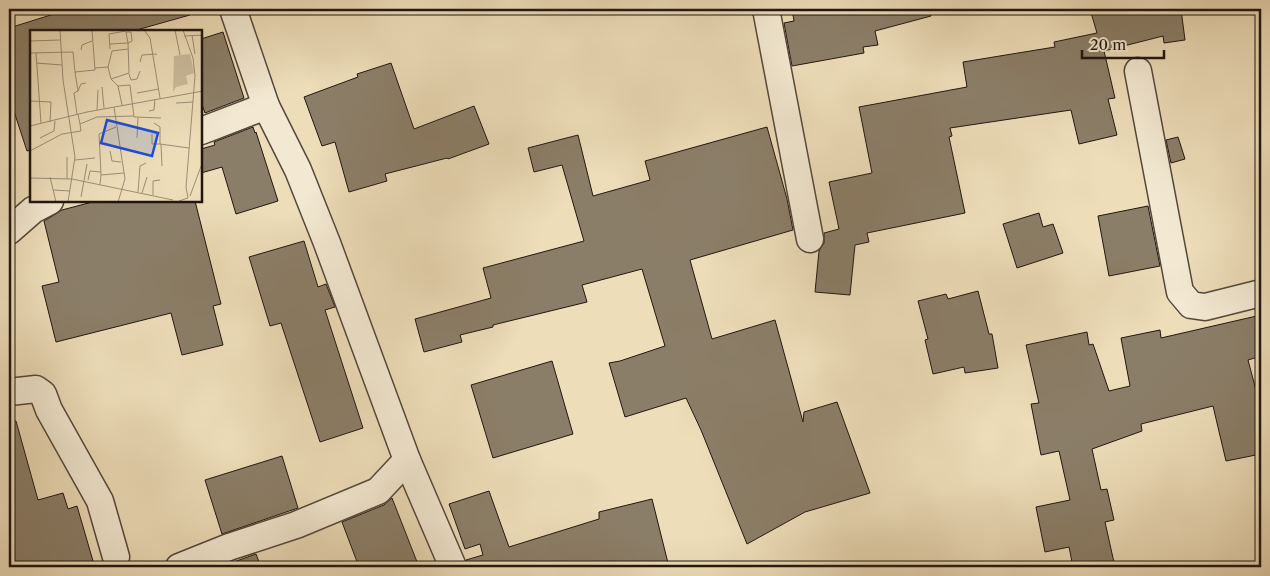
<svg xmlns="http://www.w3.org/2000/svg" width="1270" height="576" viewBox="0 0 1270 576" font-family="'Libre Caslon Text',serif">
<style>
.building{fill:#8b7e68;stroke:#211711}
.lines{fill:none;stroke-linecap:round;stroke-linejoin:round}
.street-casing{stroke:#54483b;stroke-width:29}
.street{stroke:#f3e9d2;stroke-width:26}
.inset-road{fill:none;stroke:#9b8e76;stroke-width:1}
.view{fill:#1d4ed8;fill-opacity:0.15;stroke:#1d4ed8;stroke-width:2.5}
.inset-edge{fill:none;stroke:#211711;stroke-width:2.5}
</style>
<rect width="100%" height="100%" fill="#edddb9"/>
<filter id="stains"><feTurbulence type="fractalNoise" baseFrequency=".004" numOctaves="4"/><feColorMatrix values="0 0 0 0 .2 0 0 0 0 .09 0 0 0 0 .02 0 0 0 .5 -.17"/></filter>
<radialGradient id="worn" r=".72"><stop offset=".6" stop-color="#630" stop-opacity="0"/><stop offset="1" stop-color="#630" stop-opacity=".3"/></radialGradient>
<g class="building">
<polygon points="70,9 189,9 190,15 133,31 31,31 31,150 27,151 9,96 9,28"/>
<polygon points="792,9 930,9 931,16 875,31 878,45 863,47 864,53 792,66 784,23 794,21"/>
<polygon points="1090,9 1181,9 1185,40 1164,43 1163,36 1104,51 1115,98 1108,99 1117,135 1079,144 1071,110 950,128 952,136 949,137 965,213 867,233 869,242 855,245 850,295 815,292 819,251 824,243 824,233 839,229 829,182 872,173 859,107 967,87 963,62 1055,47 1054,42 1097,33"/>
<polygon points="223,32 244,98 205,113 201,102 201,39"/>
<polygon points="391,63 414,129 474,106 489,144 448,159 447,158 385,174 387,181 349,192 335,142 322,146 304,97 358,77 357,74"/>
<polygon points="253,127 255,133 256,132 278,201 236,214 222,167 201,173 201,149 215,145 214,142"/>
<polygon points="767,127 787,199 793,230 690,260 712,339 775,320 803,422 804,412 837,402 870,493 805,512 747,544 701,430 686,398 625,417 609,363 620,361 665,346 642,269 582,285 587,302 493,325 493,327 460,335 462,342 424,352 415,319 491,298 483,268 584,241 562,165 534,172 528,148 578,135 593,196 650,180 645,161"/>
<polygon points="1178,137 1185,159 1171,163 1166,140"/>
<polygon points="96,201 195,201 221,304 213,306 223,345 182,355 171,313 56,342 42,286 59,282 44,221 62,210"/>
<polygon points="1148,206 1160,266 1109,276 1098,216"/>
<polygon points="1039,213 1043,227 1053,224 1063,253 1017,268 1003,224"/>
<polygon points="304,241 318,287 326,284 335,307 325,310 363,428 320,442 281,323 270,326 249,257"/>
<polygon points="978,291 989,334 992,334 998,368 965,373 964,367 933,374 925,340 928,339 918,301 946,294 948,299"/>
<polygon points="1261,315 1261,356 1248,360 1261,409 1261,454 1226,461 1213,406 1141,424 1142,431 1092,449 1101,490 1107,489 1114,520 1105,522 1115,567 1073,567 1069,547 1045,552 1036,507 1070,500 1059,451 1041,455 1031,404 1039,403 1026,345 1087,332 1089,345 1093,344 1109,391 1130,386 1121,338 1160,330 1161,338"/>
<polygon points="552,361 573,434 493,458 471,385"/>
<polygon points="9,421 16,421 38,500 63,493 68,509 77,506 93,561 70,567 9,567"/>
<polygon points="282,456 298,508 222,534 205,480"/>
<polygon points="489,491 509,547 599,519 599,512 652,499 669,567 468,567 466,560 483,555 480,544 465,549 449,504"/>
<polygon points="392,498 419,567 359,567 342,522 384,505"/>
<polygon points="256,554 261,567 232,567 231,563"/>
</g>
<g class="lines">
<g class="street-casing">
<g id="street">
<polyline points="233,9 266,106 298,170 327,243 407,460 453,567"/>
<polyline points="766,9 810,239"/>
<polyline points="1138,71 1180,292 1191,305 1205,307 1261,293"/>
<polyline points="201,131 266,106"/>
<polyline points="9,231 33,210 50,201"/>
<polyline points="9,392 36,389 43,394 49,410 100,501 116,557"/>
<polyline points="179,567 229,547 296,525 378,491 407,460"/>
</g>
</g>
<use href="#street" class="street"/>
</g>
<g transform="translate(30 30)">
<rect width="172" height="172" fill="#edddb9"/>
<path d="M160 24 164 43 156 46 158 54 146 57 143 62 144 26Z" fill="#cabb9c"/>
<path class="inset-road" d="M30 0 33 50 45 127 38 172M114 0 120 8 130 68M145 0 150 25M162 5 165 24M154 6 173 5M0 11 30 10M80 14 98 13 96 2M80 19 79 4 96 1M51 20 52 15 62 11M0 23 43 22 45 42 65 40 62 0M6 23 11 93M110 32 112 25 127 24M6 33 32 35M78 37 82 21 98 19M65 38 78 37 81 49 88 56 92 75M45 42 48 61 51 54 56 53M99 44 101 50 107 49 110 41M81 49 99 43 98 13 102 11 101 2H96M88 56 100 55 104 87 131 88M72 57 74 78M107 63 129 59M0 71 21 72 20 92M146 73 163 72M84 77 95 149 88 172M67 80 68 60M119 81 124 80 125 69M47 84 44 63 48 61M48 84 50 94 67 87 104 86M124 93 130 97V114L159 118M0 96 57 82 173 61M122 104V114H130M10 108 24 101 25 91M107 108 108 88M131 114 132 136M0 121 32 104 51 101 50 94M80 121 82 131 91 132M37 127V149M45 130 65 128M71 145 69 104 86 97M20 147 26 172M0 148 42 149 143 170M58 150 60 141 71 142M70 154 71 145 94 143M23 160 40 161M108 162 110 136 116 133M112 163 117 147M123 165V151L130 150M160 166 173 131M51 167 57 134M149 171 158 168 156 157 165 46 163 28 153 0"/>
<path class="view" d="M77 90 128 103 122 126 71 113Z"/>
<rect width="172" height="172" class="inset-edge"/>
</g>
<rect width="1270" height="576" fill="none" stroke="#edddb9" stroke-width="30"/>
<rect x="10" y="10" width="1250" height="556" fill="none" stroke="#211711" stroke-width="2.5"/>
<rect x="15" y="15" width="1240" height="546" fill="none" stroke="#211711"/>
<path d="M1082 50v8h82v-8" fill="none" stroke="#211711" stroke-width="2.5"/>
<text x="1090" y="50" font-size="15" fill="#211711" stroke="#f3e9d2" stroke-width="4" paint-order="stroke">20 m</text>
<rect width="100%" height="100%" filter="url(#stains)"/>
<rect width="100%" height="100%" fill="url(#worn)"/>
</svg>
